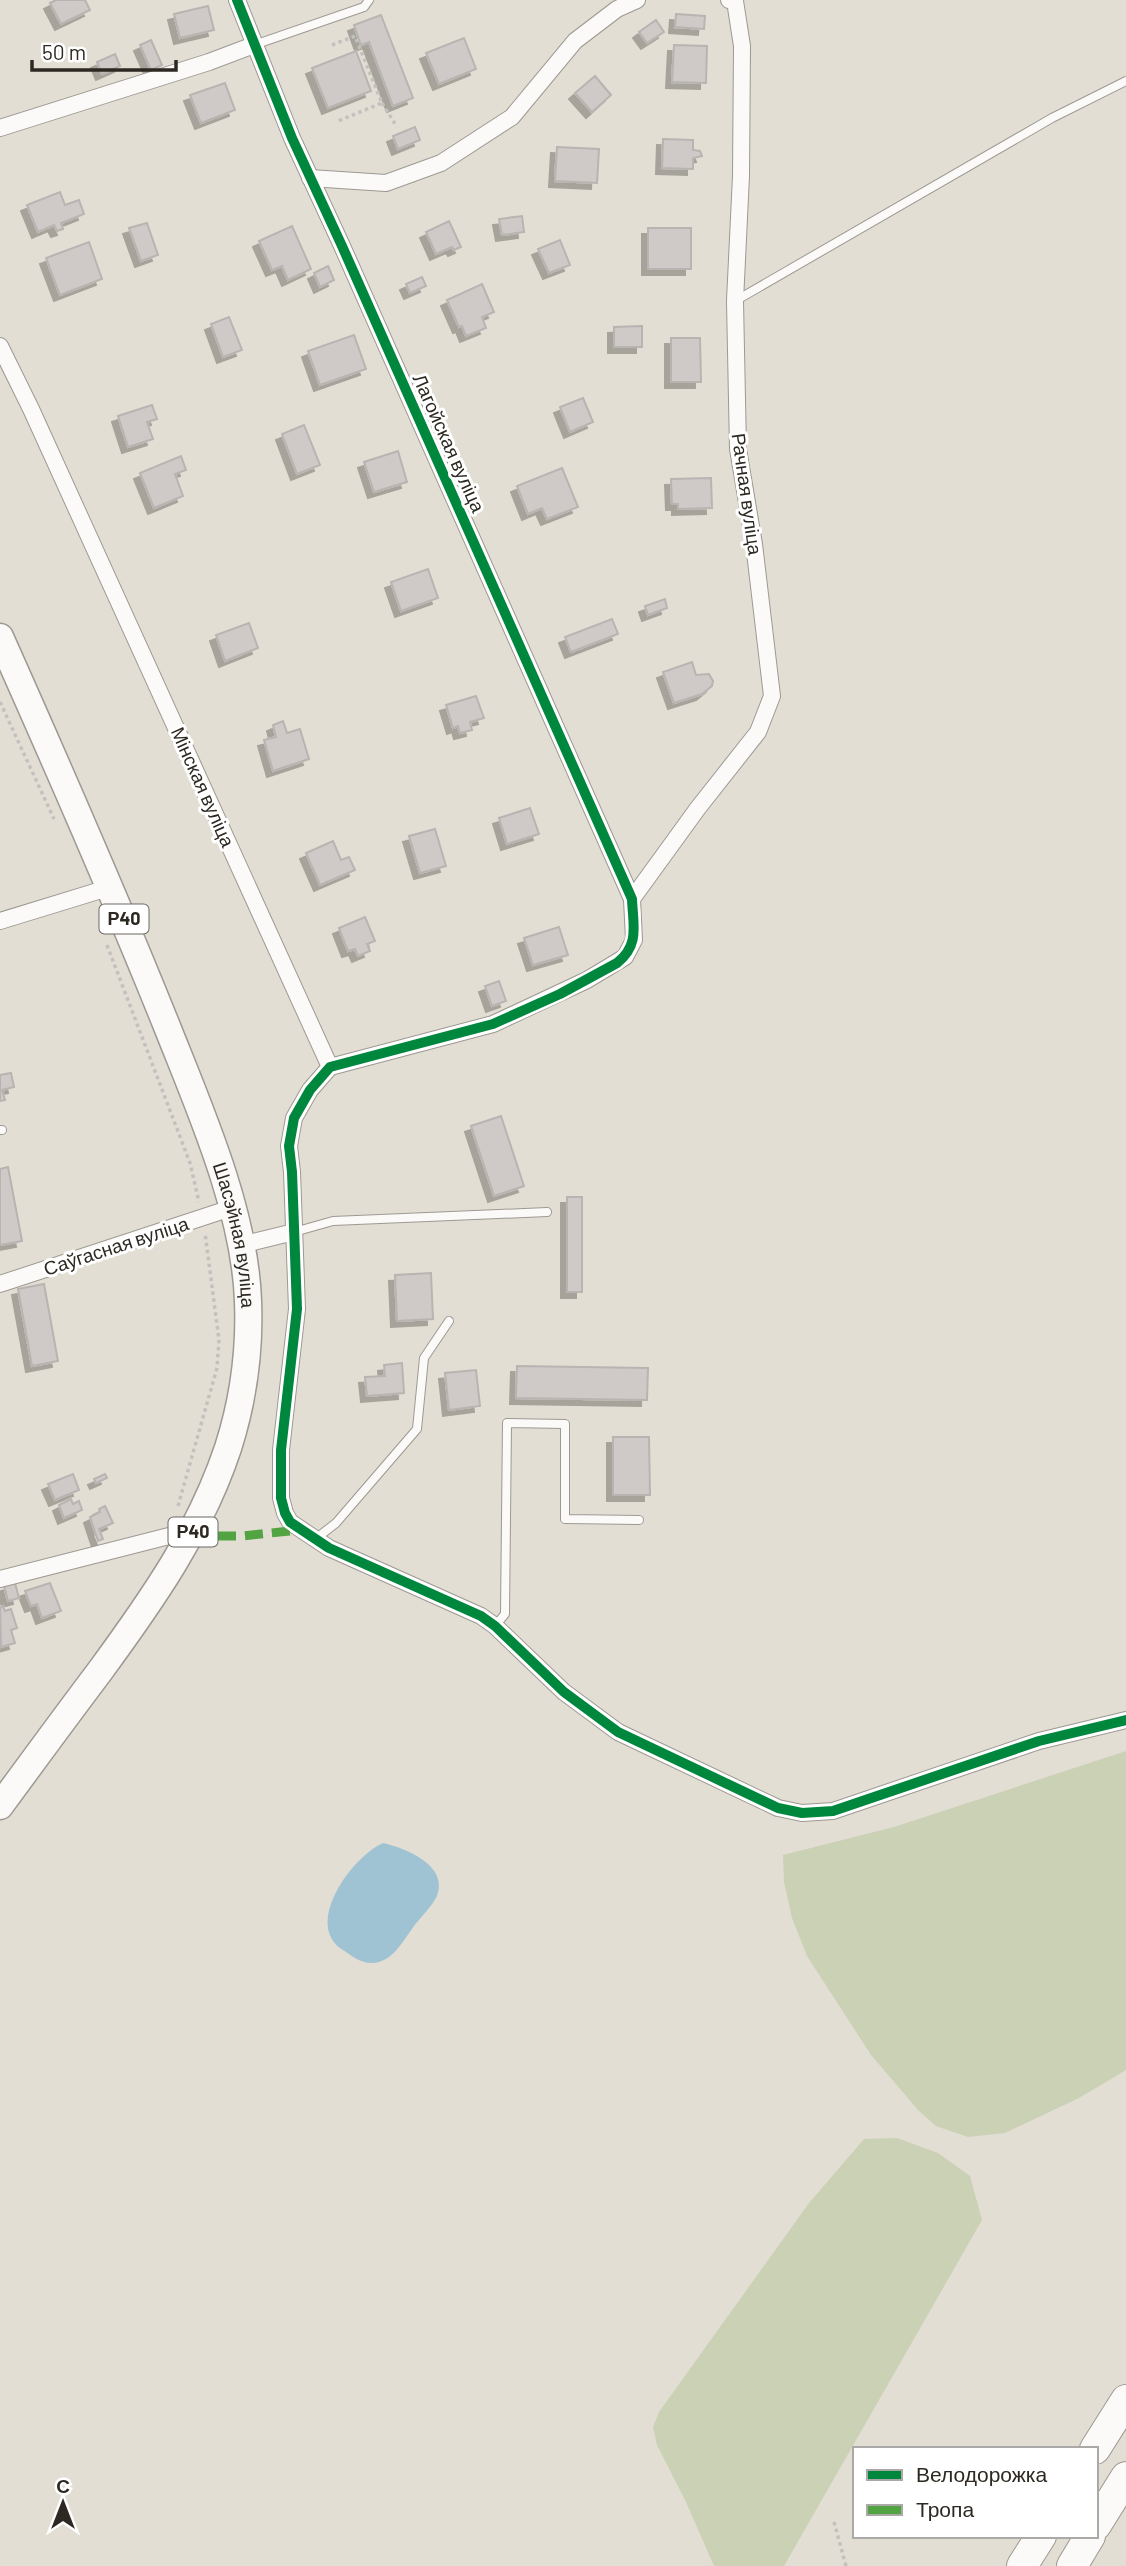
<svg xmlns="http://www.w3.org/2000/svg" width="1126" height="2566" viewBox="0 0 1126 2566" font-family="Barlow,sans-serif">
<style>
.green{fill:#cbd1b4}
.water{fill:#a0c3d3}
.building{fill:#cfcac8;stroke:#b8b4b1;stroke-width:2;filter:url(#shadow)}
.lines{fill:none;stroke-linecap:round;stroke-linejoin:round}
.lane-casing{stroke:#9d9992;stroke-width:10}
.street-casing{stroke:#9d9992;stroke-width:18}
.primary-casing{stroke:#9d9992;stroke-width:29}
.highway-casing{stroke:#9d9992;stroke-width:32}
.path{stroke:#c2c1bd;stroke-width:3.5;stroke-dasharray:3.5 3.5;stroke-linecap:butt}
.lane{stroke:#fbfaf9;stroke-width:8}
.street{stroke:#fbfaf9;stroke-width:16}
.primary{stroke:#fbfaf9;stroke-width:26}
.highway{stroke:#fbfaf9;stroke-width:30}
.quiet{stroke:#52a341;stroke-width:9;stroke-dasharray:18 9;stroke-linecap:butt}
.cycleway-casing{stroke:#fff;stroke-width:15}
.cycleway{stroke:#00873e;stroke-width:10}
.labels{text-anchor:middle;stroke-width:6;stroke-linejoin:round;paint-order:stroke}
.shield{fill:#fff;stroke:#6c6964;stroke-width:2}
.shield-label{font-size:18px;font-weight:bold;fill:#2d2922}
.street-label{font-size:19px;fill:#2d2922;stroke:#fff}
</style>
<defs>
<filter id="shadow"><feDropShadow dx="-6" dy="6" stdDeviation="0" flood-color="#0004"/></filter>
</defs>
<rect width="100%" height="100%" fill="#e3ded4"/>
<g class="green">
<polygon points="1126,1751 1126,2070 1079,2098 1005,2133 968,2137 936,2126 919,2111 871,2055 807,1956 792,1918 784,1882 783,1855 894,1827"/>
<polygon points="897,2138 938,2153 970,2176 982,2220 784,2566 714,2566 686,2502 657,2445 653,2427 659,2412 809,2203 864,2139"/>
</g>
<path class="water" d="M383 1843C405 1848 449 1865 437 1896 432 1906 421 1917 414 1926 403 1941 392 1963 372 1963 360 1963 352 1956 343 1950 302 1924 353 1856 383 1843Z"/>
<g class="building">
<polygon points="56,0 85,0 90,10 61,24 50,3"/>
<polygon points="208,6 214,30 180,38 174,14"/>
<polygon points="676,14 705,16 704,29 675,27"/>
<polygon points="381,15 413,98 393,106 369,42 361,45 354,25"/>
<polygon points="656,20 664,32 647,43 639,32"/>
<polygon points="464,38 476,69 439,84 426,53"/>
<polygon points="151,40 162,65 151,70 140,45"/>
<polygon points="674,45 707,46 706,83 672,82"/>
<polygon points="356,51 371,91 328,108 312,68"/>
<polygon points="115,54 120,66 102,74 97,62"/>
<polygon points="595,76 611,95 592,112 575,93"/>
<polygon points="225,83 235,110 201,123 190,95"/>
<polygon points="415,127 420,140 398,149 393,136"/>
<polygon points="663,139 693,140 693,150 700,151 702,156 693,158 693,169 662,168"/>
<polygon points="557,147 599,149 597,183 555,181"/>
<polygon points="60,192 65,205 79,200 84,214 61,223 63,229 57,231 54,225 38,232 27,205"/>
<polygon points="522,216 524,232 502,235 499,219"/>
<polygon points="449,221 461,247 454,250 452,247 436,254 426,232"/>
<polygon points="147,223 158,255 141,261 129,228"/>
<polygon points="292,226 311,269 288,280 282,266 272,270 259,241"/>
<rect x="648" y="228" width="43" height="41"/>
<polygon points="560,240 570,265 549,273 538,249"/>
<polygon points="89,242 102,279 60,295 46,258"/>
<polygon points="328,266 334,280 320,287 314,273"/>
<polygon points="422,277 426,286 410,293 406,284"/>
<polygon points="482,284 494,312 482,317 486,328 466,336 462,326 459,327 447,300"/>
<polygon points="229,317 242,350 223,357 211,324"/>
<polygon points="642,326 642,347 614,347 614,327"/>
<polygon points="354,335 366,369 320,385 308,351"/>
<polygon points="671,338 700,338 701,382 671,382"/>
<polygon points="583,398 593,422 570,432 560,407"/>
<polygon points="152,405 157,419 147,422 153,439 128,447 118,416"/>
<polygon points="304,425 320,465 297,474 282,434"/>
<polygon points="398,451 407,482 374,492 364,462"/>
<polygon points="181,456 186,470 175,474 183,496 154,508 140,473"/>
<polygon points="562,468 578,507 547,519 542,508 528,514 517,486"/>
<polygon points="711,478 712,508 678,509 678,504 672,504 671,479"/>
<polygon points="428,569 438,598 401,611 391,582"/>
<polygon points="665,599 667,608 648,615 645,606"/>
<polygon points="612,619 618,634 571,652 565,637"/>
<polygon points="249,623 258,648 225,661 216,635"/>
<polygon points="692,662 696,675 709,674 713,681 712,686 702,694 674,703 663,672"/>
<polygon points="476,696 484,718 470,722 472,730 460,733 458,726 453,728 446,705"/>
<polygon points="283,721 287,733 300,729 309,759 273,771 264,740 276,737 273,725"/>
<polygon points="530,808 539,834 507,844 499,818"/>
<polygon points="435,829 446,866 420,873 409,836"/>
<polygon points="333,841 341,860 349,857 355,870 320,885 306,853"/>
<polygon points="365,917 375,941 367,944 370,951 358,956 355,949 348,951 339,928"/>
<polygon points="559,927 568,955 533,965 524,938"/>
<polygon points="499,981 506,1001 492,1006 485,986"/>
<polygon points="11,1073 14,1087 2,1090 5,1100 0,1101 0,1075"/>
<polygon points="501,1116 524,1186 494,1196 471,1126"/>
<polygon points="8,1167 22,1241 0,1245 0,1169"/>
<rect x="567" y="1197" width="15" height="95"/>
<polygon points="431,1273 433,1319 397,1321 395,1275"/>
<polygon points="44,1284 58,1361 32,1366 18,1289"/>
<polygon points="402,1363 404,1393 367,1396 365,1377 385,1376 384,1365"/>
<polygon points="517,1366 648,1368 647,1400 516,1398"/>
<polygon points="476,1370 480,1406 449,1410 445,1373"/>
<polygon points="613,1437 649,1437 650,1495 613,1495"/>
<polygon points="73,1474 79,1490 55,1500 48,1484"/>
<polygon points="105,1474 107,1478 96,1483 94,1479"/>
<polygon points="71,1499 73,1504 79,1501 82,1510 64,1518 59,1505"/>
<polygon points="105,1506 113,1523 99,1529 103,1539 98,1541 90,1517 100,1512 99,1509"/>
<polygon points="15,1583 19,1598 8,1601 4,1586"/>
<polygon points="50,1583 61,1611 42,1618 37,1604 31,1606 25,1591"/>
<polygon points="3,1606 5,1611 11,1609 17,1628 11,1630 15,1643 1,1647 0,1608"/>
</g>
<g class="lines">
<g class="lane-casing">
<g id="lane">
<polyline points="254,45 364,7 369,0"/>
<polyline points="735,301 1052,118 1126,81"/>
<polyline points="0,1130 2,1130"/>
<polyline points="294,1232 333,1221 547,1212"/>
<polyline points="314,1540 336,1523 417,1429 424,1358 449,1321"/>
<polyline points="495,1626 505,1614 507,1423 565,1424 565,1519 639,1520"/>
</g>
</g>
<g class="street-casing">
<g id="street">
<polyline points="237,0 292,138 342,246 632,899 634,940 625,957 587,980 493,1024 330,1067"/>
<polyline points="0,128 209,62 254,45"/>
<polyline points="310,178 386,183 441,163 512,117 575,41 617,9 637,0"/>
<polyline points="0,346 31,409 330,1067"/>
<polyline points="632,899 698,808 758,732 772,696 754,544 738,449 735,301 741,176 742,46 735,1 729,0"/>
<polyline points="0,921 111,887"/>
<polyline points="330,1067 310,1090 294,1118 289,1146 292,1172 297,1309 281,1450 281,1498 285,1513 290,1522 329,1548 481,1616 495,1626 564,1692 618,1732 778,1808 802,1813 833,1811 1039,1741 1126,1720"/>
<polyline points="241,1245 294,1232"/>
<polyline points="0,1284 231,1208"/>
<polyline points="0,1579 169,1536 191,1536"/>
</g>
</g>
<g class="primary-casing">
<g id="primary">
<path id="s1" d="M0 637C58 767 115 897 168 1029 201 1112 245 1212 248 1301 250 1350 243 1401 228 1448 200 1532 152 1600 100 1671 66 1716 33 1761 0 1806"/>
</g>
</g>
<g class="highway-casing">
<g id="highway">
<polyline points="1095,2449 1126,2400"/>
<polyline points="1096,2525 1126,2477"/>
<polyline points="1022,2566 1041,2536"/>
<polyline points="1072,2566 1090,2536"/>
</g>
</g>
<g class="path">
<polyline points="332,45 355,36 382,103 338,121"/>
<polyline points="382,103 397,127"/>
<polyline points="0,702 54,819"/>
<polyline points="107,945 190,1163 199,1202"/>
<polyline points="178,1506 217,1368 219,1340 205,1233"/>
<polyline points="834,2522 846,2566"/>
</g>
<use href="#lane" class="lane"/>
<use href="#street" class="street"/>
<use href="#primary" class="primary"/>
<use href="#highway" class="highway"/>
<polyline class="quiet" points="191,1536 242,1536 299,1530"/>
<g class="cycleway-casing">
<path id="cycleway" d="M237 0 292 138 342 246 632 899C633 925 640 945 617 963L560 994 493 1024 330 1067 310 1090 294 1118 289 1146 292 1172 297 1309 281 1450V1498L285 1513 290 1522 329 1548 481 1616 495 1626 564 1692 618 1732 778 1808 802 1813 833 1811 1039 1741 1126 1720"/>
</g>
<use href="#cycleway" class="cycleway"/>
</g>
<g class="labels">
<g class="shield">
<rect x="99.5" y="904.5" width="49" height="29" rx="5"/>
<rect x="168.5" y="1517.5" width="49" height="29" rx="5"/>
</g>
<g class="shield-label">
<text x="124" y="925">Р40</text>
<text x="193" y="1538">Р40</text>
</g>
<g class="street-label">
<text transform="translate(449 443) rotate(66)" y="7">Лагойская вуліца</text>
<text transform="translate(747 494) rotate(82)" y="7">Рачная вуліца</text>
<text transform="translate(203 787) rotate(66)" y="7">Мінская вуліца</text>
<text dy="7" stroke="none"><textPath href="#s1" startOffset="644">Шасэйная вуліца</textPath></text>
<text transform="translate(116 1246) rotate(-18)" y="7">Саўгасная вуліца</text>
</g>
</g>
<rect x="853" y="2447" width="245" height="91" fill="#ffffff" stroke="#aba9a7" stroke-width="2"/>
<rect x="867" y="2470" width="35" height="10" fill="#00873e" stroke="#aba9a7" stroke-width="2"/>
<text x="916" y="2482" font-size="21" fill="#2d2922">Велодорожка</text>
<rect x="867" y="2505" width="35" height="10" fill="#52a341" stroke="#aba9a7" stroke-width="2"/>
<text x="916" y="2517" font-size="21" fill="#2d2922">Тропа</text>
<g transform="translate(63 2503)" stroke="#ffffff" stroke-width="5" paint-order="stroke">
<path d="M0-5L12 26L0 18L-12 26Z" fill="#2d2922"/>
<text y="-10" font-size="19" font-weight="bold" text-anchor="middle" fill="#2d2922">С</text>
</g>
<path d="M32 60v10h144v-10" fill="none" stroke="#2d2922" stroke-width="3.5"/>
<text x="42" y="60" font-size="21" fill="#2d2922" stroke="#ffffff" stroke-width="5" paint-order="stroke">50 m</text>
</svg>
